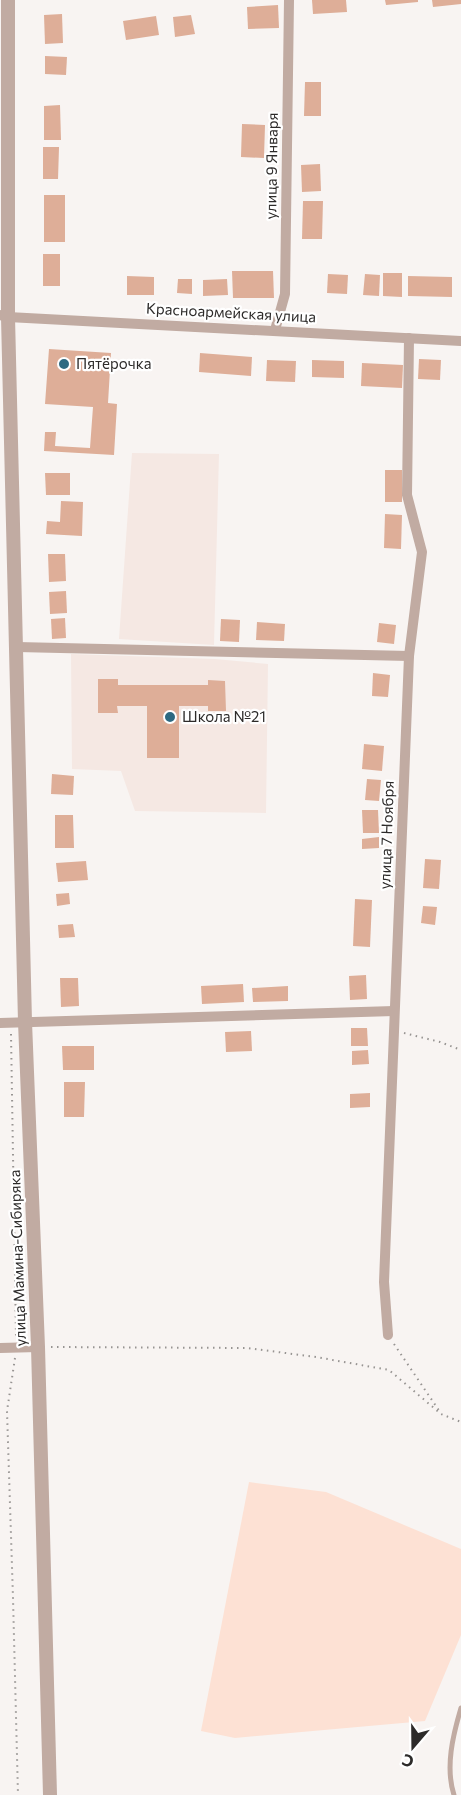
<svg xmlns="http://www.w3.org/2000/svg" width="461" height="1795" viewBox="0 0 461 1795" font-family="Commissioner,sans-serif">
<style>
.built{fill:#f5e8e3}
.green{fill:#fde1d4}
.building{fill:#deae98}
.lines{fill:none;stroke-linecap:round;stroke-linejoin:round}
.path{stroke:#979492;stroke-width:2;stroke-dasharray:1.5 4.5;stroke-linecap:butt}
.service{stroke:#c1aba2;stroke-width:5}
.minor{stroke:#c1aba2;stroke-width:10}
.tertiary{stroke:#c1aba2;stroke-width:14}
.poi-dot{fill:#2d6981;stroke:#fff;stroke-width:2}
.labels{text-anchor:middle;stroke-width:4.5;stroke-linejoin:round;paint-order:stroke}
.street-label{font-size:15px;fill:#2d2b2a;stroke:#fff}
.poi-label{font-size:15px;fill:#2d2b2a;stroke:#fff;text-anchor:start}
</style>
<rect width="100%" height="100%" fill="#f8f4f2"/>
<g class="built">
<polygon points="132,453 219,454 214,645 119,639"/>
<polygon points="71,654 215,659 268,664 266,813 135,811 121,771 72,769"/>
</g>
<polygon class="green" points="249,1482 326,1492 461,1549 461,1635 425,1721 235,1738 201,1731"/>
<g class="building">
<polygon points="312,0 346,0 347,12 313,14"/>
<polygon points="385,0 418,0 418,2 386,5"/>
<polygon points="432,0 461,0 461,4 433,7"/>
<polygon points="278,5 279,28 248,29 247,7"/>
<polygon points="62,14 63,43 45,44 44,15"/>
<polygon points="191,15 195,34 175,37 173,17"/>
<polygon points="156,16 159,35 126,40 123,21"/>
<polygon points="45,56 67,57 66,75 45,74"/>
<polygon points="305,82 321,82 321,116 304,116"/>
<polygon points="60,105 61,140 44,140 44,106"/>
<polygon points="242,124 265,125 264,158 241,157"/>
<polygon points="43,147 59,147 58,179 43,179"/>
<polygon points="320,164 321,191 302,192 301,165"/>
<rect x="44" y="195" width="21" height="47"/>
<polygon points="303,201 323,201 322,239 302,239"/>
<rect x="43" y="254" width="17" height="32"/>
<polygon points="232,271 273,271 274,298 233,298"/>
<polygon points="383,273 402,273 402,297 383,296"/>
<polygon points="328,274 348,275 347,294 327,293"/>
<polygon points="365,274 380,275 379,296 363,295"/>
<polygon points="127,276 154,277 154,295 127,295"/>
<polygon points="408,276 452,277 452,297 408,296"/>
<polygon points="178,279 192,279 192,294 177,293"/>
<polygon points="227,279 228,295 203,296 203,280"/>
<polygon points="49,349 111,353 108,403 117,404 114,455 44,451 45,432 56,432 55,446 90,448 93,407 45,404"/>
<polygon points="200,353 252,357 251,376 199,372"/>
<polygon points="419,359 441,360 440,380 418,379"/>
<polygon points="267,360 296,361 295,382 266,381"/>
<polygon points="312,360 344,361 344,378 312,377"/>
<polygon points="362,363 403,365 402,388 361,386"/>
<rect x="385" y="470" width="17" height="32"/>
<polygon points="45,473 70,473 70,495 46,495"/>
<polygon points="61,501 83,502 82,536 46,534 47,521 60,522"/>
<polygon points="385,514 402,515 401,549 384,548"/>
<polygon points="48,554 65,554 66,581 49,582"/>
<polygon points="66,591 67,613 50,614 49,592"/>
<polygon points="65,618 66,638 52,639 51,619"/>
<polygon points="221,619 240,620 239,642 220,641"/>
<polygon points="257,622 285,624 284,641 256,640"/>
<polygon points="379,623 396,625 394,644 377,642"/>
<polygon points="373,673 390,675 388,697 372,696"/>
<polygon points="98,679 118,679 118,685 208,685 208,680 225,681 226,711 208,711 208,706 179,706 179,758 147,758 147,706 117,706 118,713 98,713"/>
<polygon points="364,744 384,746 382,771 362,769"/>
<polygon points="52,774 74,776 73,795 51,794"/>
<polygon points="367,779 381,780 379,801 365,800"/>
<polygon points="362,810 378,810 379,833 363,833"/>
<polygon points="55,815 73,815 74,848 55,848"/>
<polygon points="379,837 379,848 362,849 362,839"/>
<polygon points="425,859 441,860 439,889 423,888"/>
<polygon points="86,861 88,880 58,882 56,863"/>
<polygon points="69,893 70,904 57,906 56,894"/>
<polygon points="355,899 372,900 370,947 353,946"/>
<polygon points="423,906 437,907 435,925 421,923"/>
<polygon points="73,924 75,937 59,938 58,925"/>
<polygon points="366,975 367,999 350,1000 349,976"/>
<polygon points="60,978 78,978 79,1006 61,1007"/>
<polygon points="243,984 244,1002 202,1004 201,986"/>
<polygon points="288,986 288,1001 253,1002 252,988"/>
<polygon points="351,1028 367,1028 368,1046 351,1046"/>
<polygon points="251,1031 252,1051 226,1052 225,1032"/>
<polygon points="62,1046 94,1046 94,1070 63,1070"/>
<polygon points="368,1050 369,1064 352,1065 352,1051"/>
<polygon points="64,1082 85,1082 84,1117 64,1117"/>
<polygon points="370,1093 370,1107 350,1108 350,1094"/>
</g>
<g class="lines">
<g class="path">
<polyline points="404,1033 440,1042 461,1050"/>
<polyline points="11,1034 16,1337"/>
<polyline points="394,1344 440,1412"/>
<polyline points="51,1347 247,1348 316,1357 389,1370 441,1414 461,1422"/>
<polyline points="15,1358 7,1411 13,1598 18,1795"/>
</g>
<path class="service" d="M454 1795C445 1767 453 1735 461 1708"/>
<g class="minor">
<polyline points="0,315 8,317 461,341"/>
<polyline points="275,330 285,294 289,0"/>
<polyline points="17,647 409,656"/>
<polyline points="0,1023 394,1011"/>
<polyline points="388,1335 384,1282 409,656 422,552 407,495 409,338"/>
<polyline points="0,1348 38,1347"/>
</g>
<polyline class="tertiary" points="8,0 8,317 25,1022 38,1347 50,1795"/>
</g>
<g class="poi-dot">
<circle cx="64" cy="364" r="6"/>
<circle cx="170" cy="717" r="6"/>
</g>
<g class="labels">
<g class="street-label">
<text transform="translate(272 166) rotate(-89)" y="5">улица 9 Января</text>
<text transform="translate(231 313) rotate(3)" y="5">Красноармейская улица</text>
<text transform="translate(387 835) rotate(-88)" y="5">улица 7 Ноября</text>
<text transform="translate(18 1258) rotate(-92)" y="5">улица Мамина-Сибиряка</text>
</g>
<g class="poi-label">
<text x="76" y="369">Пятёрочка</text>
<text x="182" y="722">Школа №21</text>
</g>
</g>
<g transform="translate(413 1747) rotate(200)" stroke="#ffffff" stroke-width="4.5" paint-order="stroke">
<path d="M0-4.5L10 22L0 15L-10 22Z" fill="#2d2b2a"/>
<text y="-9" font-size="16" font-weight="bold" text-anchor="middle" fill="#2d2b2a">С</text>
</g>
</svg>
